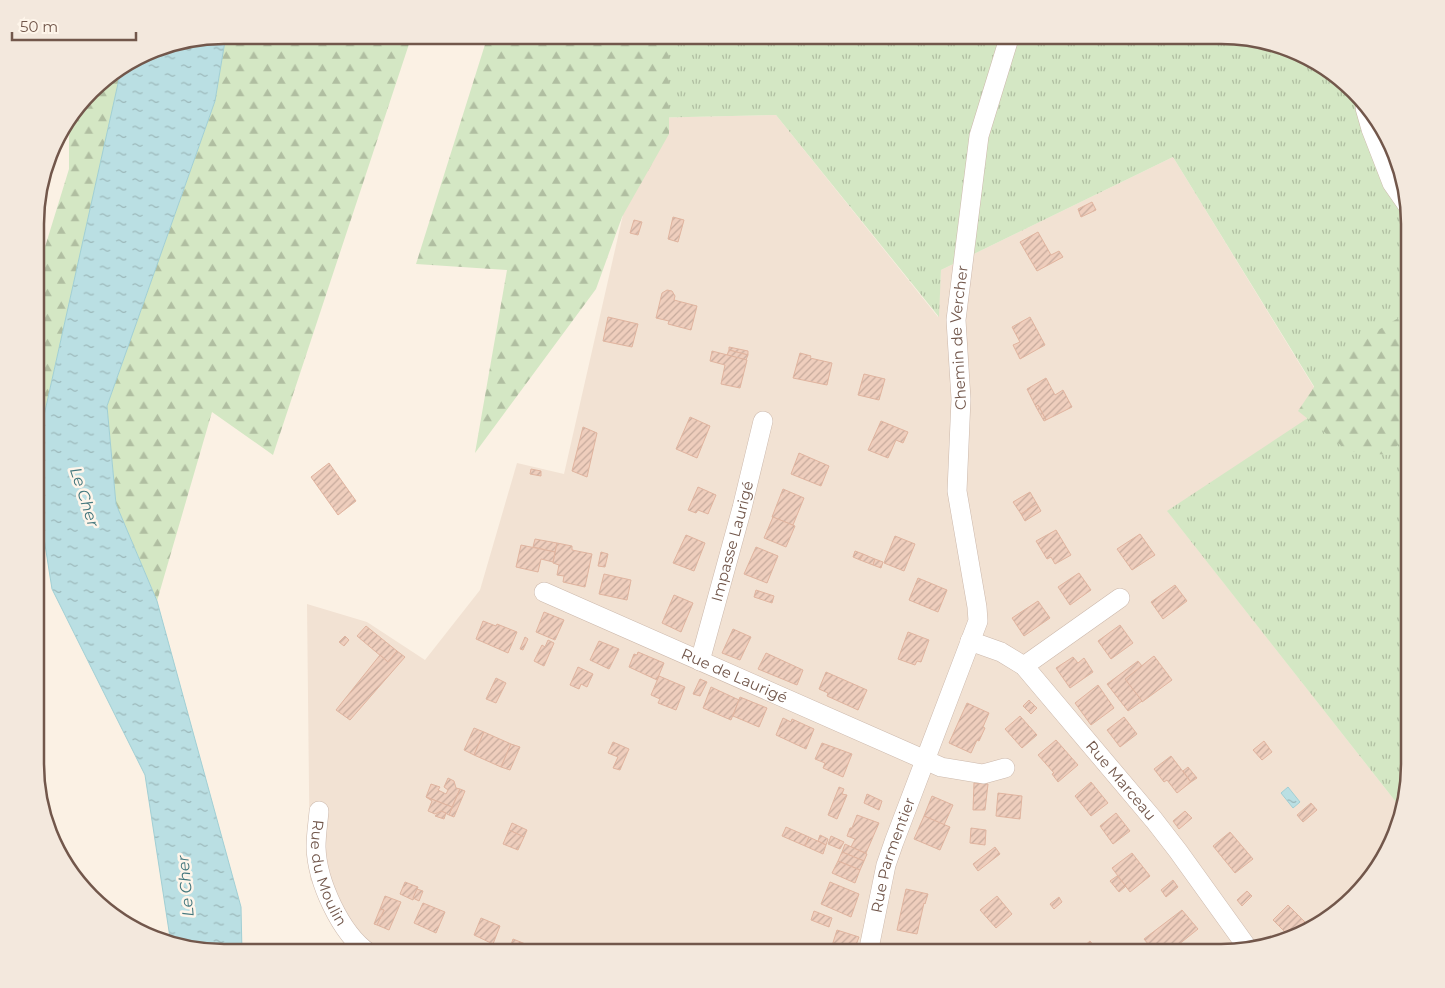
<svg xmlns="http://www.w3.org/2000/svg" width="1445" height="988" viewBox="0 0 1445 988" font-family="Montserrat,sans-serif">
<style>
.residential{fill:#f2e2d3}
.grass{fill:url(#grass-tufts)}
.forest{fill:url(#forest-firs)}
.water{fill:url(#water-ripples);stroke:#a1cfd4}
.building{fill:url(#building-hatch);stroke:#e0b49f}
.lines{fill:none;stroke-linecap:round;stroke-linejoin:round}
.street-casing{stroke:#ccb8ab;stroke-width:20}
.street{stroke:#fff;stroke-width:19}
.labels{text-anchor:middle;stroke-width:5;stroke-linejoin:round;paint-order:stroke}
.street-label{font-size:15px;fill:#72574b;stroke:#fef5ea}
.water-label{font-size:16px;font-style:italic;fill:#43777d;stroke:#fef5ea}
.rim{fill:none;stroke:#72574b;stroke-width:2.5}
</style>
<defs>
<pattern id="grass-tufts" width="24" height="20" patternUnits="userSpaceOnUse" patternTransform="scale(1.25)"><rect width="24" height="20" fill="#d4e7c4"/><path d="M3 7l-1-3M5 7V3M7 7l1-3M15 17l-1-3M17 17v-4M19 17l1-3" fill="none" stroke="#b0bea1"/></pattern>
<pattern id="forest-firs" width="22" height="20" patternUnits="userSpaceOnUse" patternTransform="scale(1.25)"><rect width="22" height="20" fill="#d4e7c4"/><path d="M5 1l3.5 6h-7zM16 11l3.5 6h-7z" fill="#b0bea1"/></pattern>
<pattern id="water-ripples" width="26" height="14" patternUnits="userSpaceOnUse" patternTransform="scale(1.25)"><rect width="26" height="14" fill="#badfe3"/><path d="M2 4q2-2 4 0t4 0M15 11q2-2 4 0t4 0" fill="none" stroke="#9cb8ba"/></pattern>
<pattern id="building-hatch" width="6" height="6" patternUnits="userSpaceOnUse" patternTransform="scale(1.25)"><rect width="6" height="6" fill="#efcebd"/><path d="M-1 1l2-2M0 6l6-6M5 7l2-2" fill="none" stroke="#c6aa9c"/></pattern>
</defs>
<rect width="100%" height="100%" fill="#fbf1e4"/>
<polygon class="residential" points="776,115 938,317 941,270 1173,157 1326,407 1168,512 1403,811 1400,825 1371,879 1305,933 1221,953 357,953 350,948 310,879 307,604 367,622 425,660 480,590 517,463 564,474 645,118"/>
<polygon class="grass" points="621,35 1233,35 1282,45 1336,74 1385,130 1410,212 1410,776 1403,811 1167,511 1326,406 1173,157 941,270 939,317 776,115 645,118"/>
<g class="forest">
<polygon points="226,35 412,35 273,455 212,412 157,601 116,504 107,406 215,101"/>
<polygon points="488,35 699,35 669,46 669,134 622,217 596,289 475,453 507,270 416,264"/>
<polygon points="124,66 119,80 37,447 37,273 69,169 69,122 99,82"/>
<polygon points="1410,311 1410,433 1388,455 1348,451 1298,411 1335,356"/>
</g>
<g class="water">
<polygon points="226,35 215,101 107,406 116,504 157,601 241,907 242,953 212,953 171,944 145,775 52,589 37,494 37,447 119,79 124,66 152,49"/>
<polygon points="1288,787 1300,802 1293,808 1281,793"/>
</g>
<g class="building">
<polygon points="1092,202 1096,210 1081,217 1078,209"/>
<polygon points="673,217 684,220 678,242 668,239"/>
<polygon points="634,220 642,222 638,235 630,233"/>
<polygon points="1038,232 1051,255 1059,251 1063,257 1037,271 1020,242"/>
<polygon points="667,290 672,291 675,296 674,300 697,306 691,330 668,324 669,321 656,318 662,293"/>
<polygon points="608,317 638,324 632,347 603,341"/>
<polygon points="1030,317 1045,345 1020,359 1013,345 1020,342 1012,327"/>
<polygon points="729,347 748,351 748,355 729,350"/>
<polygon points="729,350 748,355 746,360 727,355"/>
<polygon points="712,351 747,360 740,388 721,384 725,365 710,361"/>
<polygon points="800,353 811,356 810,358 832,363 827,385 793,378"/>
<polygon points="864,374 885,379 879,400 858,395"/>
<polygon points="1046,378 1055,395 1063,390 1072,407 1046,420 1038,405 1036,407 1027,389"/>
<polygon points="1038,405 1046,420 1044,421 1036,407"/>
<polygon points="690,417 710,426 697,458 676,449"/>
<polygon points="881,421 908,432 903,443 896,440 888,458 868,450"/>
<polygon points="583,427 597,433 587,477 572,471"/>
<polygon points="799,453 829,466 821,486 791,474"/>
<polygon points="329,463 356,501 338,515 311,477"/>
<polygon points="531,469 541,471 541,476 530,474"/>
<polygon points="698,487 716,495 708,514 698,510 696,513 688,510"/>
<polygon points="783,489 804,498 793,525 772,517"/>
<polygon points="1030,492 1037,504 1021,514 1013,502"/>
<polygon points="1037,504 1041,511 1025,521 1021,514"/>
<polygon points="773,517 795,526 786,547 764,538"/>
<polygon points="1056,530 1071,555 1055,564 1051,557 1047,559 1036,541"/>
<polygon points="1140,534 1155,555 1132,570 1117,549"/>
<polygon points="686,535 705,543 694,571 673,563"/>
<polygon points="895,536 915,544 904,571 884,563"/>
<polygon points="535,539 557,543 555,552 533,547"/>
<polygon points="557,543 572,546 572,550 592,554 585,587 563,582 564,576 557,575 559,565 553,563"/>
<polygon points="521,545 555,552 553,562 541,559 538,572 516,567"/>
<polygon points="756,547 778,556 767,583 744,574"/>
<polygon points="855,551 863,554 860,560 853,557"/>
<polygon points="601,552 608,554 605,567 598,566"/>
<polygon points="863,554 875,559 873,565 860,560"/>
<polygon points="875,559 883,562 881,568 873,565"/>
<polygon points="1079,573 1091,590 1070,605 1058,587"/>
<polygon points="604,574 631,580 627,600 599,594"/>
<polygon points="918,578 947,590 938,612 909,600"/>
<polygon points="1175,585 1187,601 1163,619 1151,602"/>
<polygon points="756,590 774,596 772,603 754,597"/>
<polygon points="674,595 693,603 681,632 662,623"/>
<polygon points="1038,601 1050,618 1024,636 1012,618"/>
<polygon points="544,612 564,620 555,640 536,632"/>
<polygon points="483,621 496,626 497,624 517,632 508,653 476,639"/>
<polygon points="1120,625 1133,643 1111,659 1098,641"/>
<polygon points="366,626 397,651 388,662 357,636"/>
<polygon points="733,629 751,637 740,660 722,653"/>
<polygon points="908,632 929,640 921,662 917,661 915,665 898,659"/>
<polygon points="345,636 349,640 344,646 339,642"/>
<polygon points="525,637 528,639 523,650 520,649"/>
<polygon points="548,640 554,643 544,666 534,661 542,645 545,647"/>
<polygon points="599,641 619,649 609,669 590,660"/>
<polygon points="397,651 405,657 350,720 336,710 380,655 388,662"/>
<polygon points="638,652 664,663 657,680 629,667 634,654 637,655"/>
<polygon points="766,653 803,670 797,685 758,669"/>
<polygon points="1154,656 1172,680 1142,702 1125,679"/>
<polygon points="1073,657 1078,663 1084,658 1093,672 1070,688 1056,668"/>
<polygon points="1138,661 1142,666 1125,679 1142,701 1128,711 1107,684"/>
<polygon points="578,667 593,674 587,687 581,684 579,689 570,685"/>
<polygon points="826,672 867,690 858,710 827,696 828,693 819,689"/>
<polygon points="659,676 685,687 676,710 658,703 660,699 651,695"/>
<polygon points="496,678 506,683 496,703 486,699"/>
<polygon points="700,679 707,682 700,696 693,694"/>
<polygon points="1098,685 1114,708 1091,725 1075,703"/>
<polygon points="711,687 739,700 731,720 703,708"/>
<polygon points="740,697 767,708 759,727 733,716"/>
<polygon points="1029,700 1037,708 1031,714 1023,706"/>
<polygon points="967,703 989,713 983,727 985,728 979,741 977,740 971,753 949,743"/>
<polygon points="1020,716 1037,735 1022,748 1005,729"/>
<polygon points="1124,717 1137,734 1120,747 1107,730"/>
<polygon points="783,718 791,722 792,719 814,729 806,749 776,735"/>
<polygon points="474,728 484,732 474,755 464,750"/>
<polygon points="484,732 511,744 501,767 474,755"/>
<polygon points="1056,740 1078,765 1058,782 1052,774 1054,773 1038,755"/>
<polygon points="1264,741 1272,752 1262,760 1253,750"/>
<polygon points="613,742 629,749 620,770 613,768 618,757 608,753"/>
<polygon points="822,743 852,754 843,777 823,768 825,763 815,759"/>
<polygon points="511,744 520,747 510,770 501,767"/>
<polygon points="1171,756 1191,782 1177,793 1167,780 1164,782 1154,769"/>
<polygon points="1188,767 1197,778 1191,782 1183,771"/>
<polygon points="448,778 454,781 456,788 460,789 452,807 426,797 431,784 440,787 438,790 446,794 448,790 444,787"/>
<polygon points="1091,782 1108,803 1091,816 1075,796"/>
<polygon points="974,783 988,784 985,810 973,810"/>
<polygon points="839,787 844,789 842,794 847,795 837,819 828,815"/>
<polygon points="460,789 465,791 454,817 449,815"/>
<polygon points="998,793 1022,796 1020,819 996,816"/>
<polygon points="867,794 882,801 879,810 864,803"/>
<polygon points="932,796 953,805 944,825 924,816"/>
<polygon points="426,797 452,807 449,815 441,811 435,814 428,811 432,801"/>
<polygon points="1311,803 1317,810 1303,822 1297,815"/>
<polygon points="441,811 446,813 444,819 435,816"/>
<polygon points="1185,811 1192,818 1179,829 1173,821"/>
<polygon points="1116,813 1130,831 1113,844 1100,826"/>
<polygon points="857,815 879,823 866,853 851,847 855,839 847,836 850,828 852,828"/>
<polygon points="924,816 950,827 940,850 914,839"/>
<polygon points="512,823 527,830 524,837 509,830"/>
<polygon points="786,827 809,837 805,846 782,836"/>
<polygon points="971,828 986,830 985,845 970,843"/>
<polygon points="509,830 524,837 518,850 503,844"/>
<polygon points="1230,832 1253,859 1235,873 1213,846"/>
<polygon points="820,835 828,839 826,845 818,841"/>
<polygon points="831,836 844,842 840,849 828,844"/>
<polygon points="809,837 826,845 823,854 805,846"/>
<polygon points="845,844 867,854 864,861 842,852"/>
<polygon points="995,847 1000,854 978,871 973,864"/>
<polygon points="842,852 864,861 860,870 838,861"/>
<polygon points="1132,853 1150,876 1130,892 1112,868"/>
<polygon points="838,861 860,870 855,883 832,873"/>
<polygon points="1117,876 1126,886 1119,892 1110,881"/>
<polygon points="1173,880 1178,887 1166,897 1161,890"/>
<polygon points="405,882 418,887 413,900 400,894"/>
<polygon points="830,882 859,894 851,917 821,904"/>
<polygon points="417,889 423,891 419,901 413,898"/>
<polygon points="906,889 928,894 925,904 924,903 917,934 897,930"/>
<polygon points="1247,891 1252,896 1242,906 1237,900"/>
<polygon points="385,896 401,902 389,930 377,925 384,910 380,909"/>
<polygon points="997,896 1012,914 996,928 980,910"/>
<polygon points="1059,897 1062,902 1054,909 1050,904"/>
<polygon points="423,903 445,912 436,933 414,923"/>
<polygon points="1288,905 1310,927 1303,934 1290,937 1273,920"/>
<polygon points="380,909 384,910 377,925 374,924"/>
<polygon points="1182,910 1198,929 1168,953 1160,953 1156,948 1153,950 1144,939"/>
<polygon points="814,911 832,918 829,927 811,920"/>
<polygon points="481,918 500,926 493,944 474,935"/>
<polygon points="837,930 859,937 853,953 842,953 831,949"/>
<polygon points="513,939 528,945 527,947 541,953 508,953"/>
<polygon points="1090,941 1100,953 1076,953"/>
<polygon points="894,948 916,953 892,953"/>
</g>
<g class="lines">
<g class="street-casing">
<g id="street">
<polyline points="1365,108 1371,129 1392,183 1408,206"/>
<path id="s1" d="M544 592 941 767 983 774 1005 768"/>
<path id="s2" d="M970 641 1001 652 1024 666 1154 820 1178 851 1247 947"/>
<path id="s3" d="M700 661 742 508 763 421"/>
<polyline points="1024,666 1120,598"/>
<path id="s4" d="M319 811C318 823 316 835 316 847 317 881 340 933 369 953"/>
<path id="s5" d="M868 953 886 865 894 842 978 621 977 607 957 491 961 399 956 320 979 136 1010 35"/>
</g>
</g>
<use href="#street" class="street"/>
</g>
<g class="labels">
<g class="street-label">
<text dy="5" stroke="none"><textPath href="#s5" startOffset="636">Chemin de Vercher</textPath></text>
<text dy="5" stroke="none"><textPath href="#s3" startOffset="124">Impasse Laurigé</textPath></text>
<text dy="5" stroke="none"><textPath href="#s1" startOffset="208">Rue de Laurigé</textPath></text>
<text dy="5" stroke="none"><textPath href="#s2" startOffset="210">Rue Marceau</textPath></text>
<text dy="5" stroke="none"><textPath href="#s5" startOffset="101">Rue Parmentier</textPath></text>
<text dy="5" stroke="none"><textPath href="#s4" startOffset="64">Rue du Moulin</textPath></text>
</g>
<g class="water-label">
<text transform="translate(85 497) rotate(72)" y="6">Le Cher</text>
<text transform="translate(185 886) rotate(-95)" y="6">Le Cher</text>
</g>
</g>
<path d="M0 0H1445V988H0ZM224 44H1221A180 180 0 0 1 1401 224V764A180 180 0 0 1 1221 944H224A180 180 0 0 1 44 764V224A180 180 0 0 1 224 44Z" fill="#f3e8dd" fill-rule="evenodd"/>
<path class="rim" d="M224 44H1221A180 180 0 0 1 1401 224V764A180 180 0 0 1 1221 944H224A180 180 0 0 1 44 764V224A180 180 0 0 1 224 44Z"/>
<path d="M12 32v8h124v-8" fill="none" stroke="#72574b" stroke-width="2.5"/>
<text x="20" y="32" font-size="15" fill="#72574b" stroke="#fef5ea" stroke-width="4" paint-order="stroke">50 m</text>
</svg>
